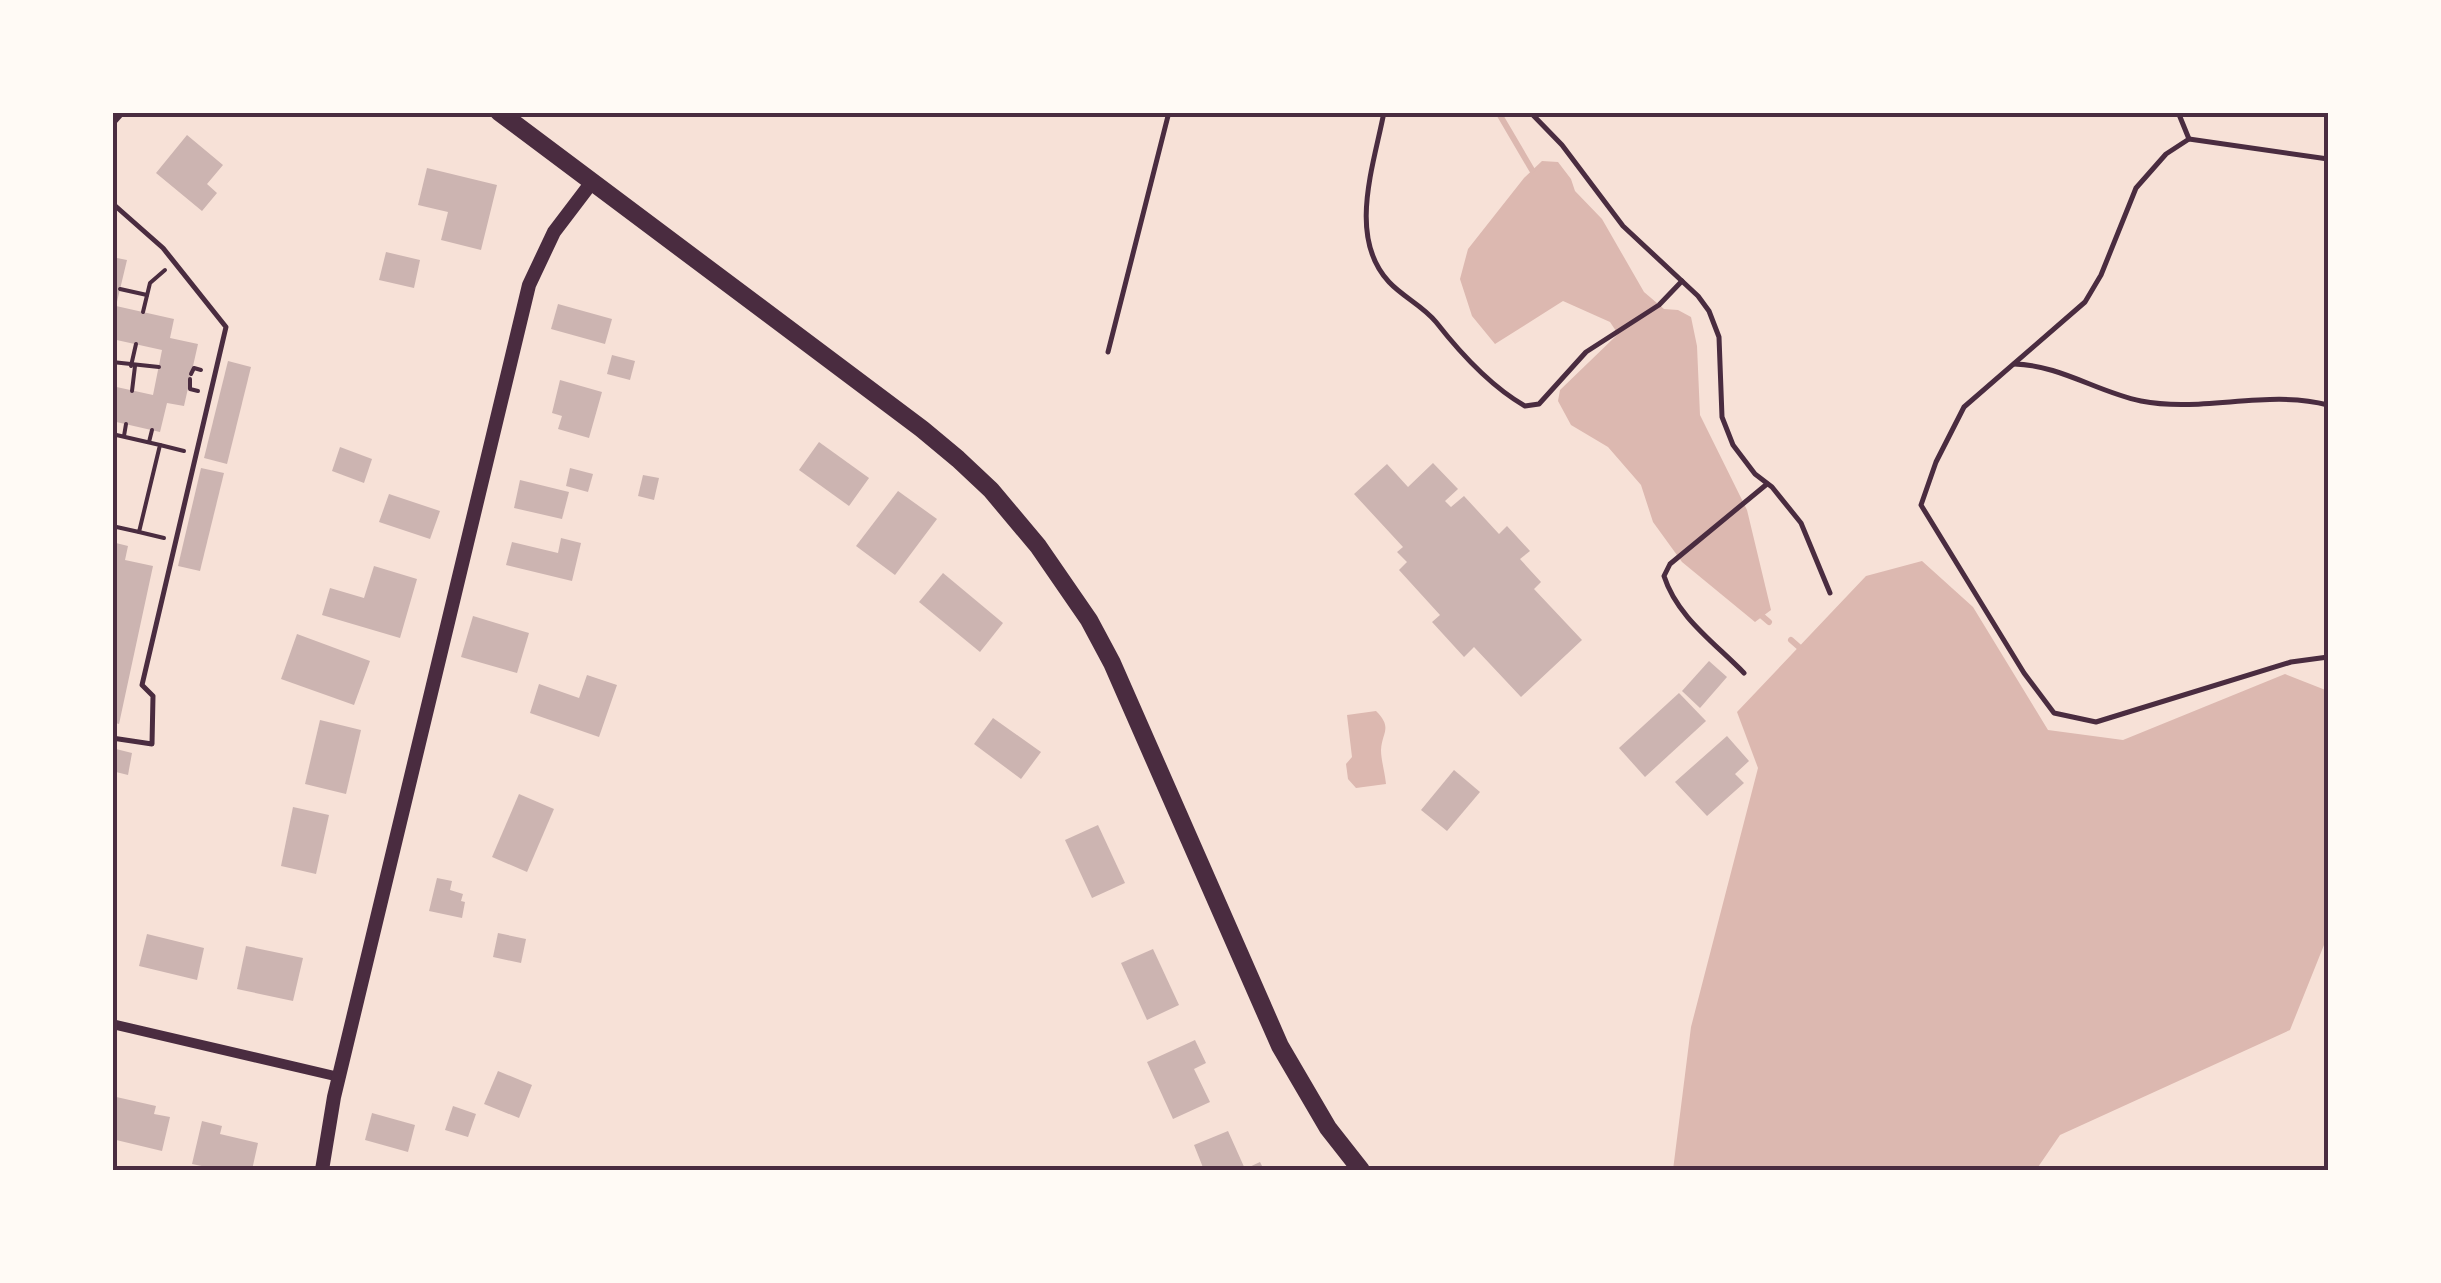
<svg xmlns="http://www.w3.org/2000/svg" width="2441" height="1283" viewBox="0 0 2441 1283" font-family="'Work Sans',sans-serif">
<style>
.water{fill:#dcb8b0}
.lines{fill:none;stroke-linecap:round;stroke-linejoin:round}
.stream{stroke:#dcb8b0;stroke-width:6}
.building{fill:#ccb4b1}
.path{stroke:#4a2c40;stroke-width:4}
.service{stroke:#4a2c40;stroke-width:5}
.minor{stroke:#4a2c40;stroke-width:10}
.tertiary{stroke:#4a2c40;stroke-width:14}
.primary{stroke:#4a2c40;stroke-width:18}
.neatline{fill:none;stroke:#4a2c40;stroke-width:4}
</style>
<rect width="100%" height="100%" fill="#f7e1d7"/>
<g class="water">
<polygon points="1542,161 1558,162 1571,179 1575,191 1602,219 1644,292 1664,309 1678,310 1691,317 1697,346 1700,415 1747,510 1771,610 1755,622 1682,562 1653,522 1641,485 1608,447 1571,425 1558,401 1560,390 1618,334 1610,322 1563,301 1495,344 1472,316 1460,279 1468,249 1524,178"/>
<polygon points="1922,561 1973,607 2048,730 2123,740 2285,674 2328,691 2328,909 2324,945 2290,1030 2060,1135 2036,1170 1673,1170 1691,1027 1758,768 1737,712 1866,576"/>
<path d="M1376 711C1393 728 1382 732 1381 750 1381 760 1385 773 1386 784L1356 788 1348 779 1346 764 1352 757 1347 715Z"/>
</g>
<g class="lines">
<g class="stream">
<polyline points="1498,112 1532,170"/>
<polyline points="1762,616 1769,622"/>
<polyline points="1791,640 1799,647"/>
</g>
</g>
<g class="building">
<polygon points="187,135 223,165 207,184 217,193 202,211 156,173"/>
<polygon points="427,168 497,185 481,250 441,240 448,212 418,205"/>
<polygon points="386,252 420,260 414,288 379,280"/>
<polygon points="112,257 127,260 116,306 174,319 170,338 198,344 184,406 167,403 160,432 112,421 112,386 153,395 162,350 112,339"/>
<polygon points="558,304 612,319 605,344 551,329"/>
<polygon points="612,355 635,361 630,380 607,374"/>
<polygon points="228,361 251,367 227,464 204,458"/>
<polygon points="560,380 602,392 589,438 558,429 562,416 552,413"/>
<polygon points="819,442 869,478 849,506 799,470"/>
<polygon points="340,447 372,459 364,483 332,471"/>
<polygon points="1433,463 1458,489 1445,501 1451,507 1464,496 1499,534 1507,526 1530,551 1520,559 1541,582 1534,589 1582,640 1521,697 1474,647 1464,657 1432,622 1440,615 1399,570 1407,562 1397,552 1403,547 1354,494 1387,464 1408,487"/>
<polygon points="201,468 224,473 200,571 178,566"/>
<polygon points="570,468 593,474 588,492 566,486"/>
<polygon points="643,475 659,478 654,500 638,496"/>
<polygon points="520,480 569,492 562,519 514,508"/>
<polygon points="898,491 937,519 895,575 856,546"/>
<polygon points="389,494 440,511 430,539 379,522"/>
<polygon points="561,538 581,543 572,581 506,565 512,542 558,553"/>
<polygon points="112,542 128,546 125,560 153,566 119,724 112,722 112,596 116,577 112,576"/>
<polygon points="374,566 417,579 400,638 322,615 330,588 364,598"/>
<polygon points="943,573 1003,623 980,652 919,602"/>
<polygon points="473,616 529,633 517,673 461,657"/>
<polygon points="297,634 370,661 354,705 281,679"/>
<polygon points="1709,661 1727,677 1700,708 1682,691"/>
<polygon points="587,675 617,685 599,737 530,713 539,684 579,698"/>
<polygon points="1679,693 1706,721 1645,777 1619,748"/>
<polygon points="993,718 1041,752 1021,779 974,744"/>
<polygon points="320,720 361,730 346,794 305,784"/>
<polygon points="1727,736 1749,761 1735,774 1744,783 1707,816 1675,782"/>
<polygon points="112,748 132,753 128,775 112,771"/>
<polygon points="1454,770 1480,792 1447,831 1421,810"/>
<polygon points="519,794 554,809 527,872 492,857"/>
<polygon points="293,807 329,815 316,874 281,866"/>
<polygon points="1098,825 1125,883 1092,898 1065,840"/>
<polygon points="437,878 452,881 450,890 463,894 461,901 465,902 462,918 429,911"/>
<polygon points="498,933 526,939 521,963 493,957"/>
<polygon points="147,934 204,948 197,980 139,966"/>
<polygon points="246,946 303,958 293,1001 237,989"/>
<polygon points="1153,949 1179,1005 1147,1020 1121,963"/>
<polygon points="1195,1040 1206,1063 1194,1069 1210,1102 1173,1119 1147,1062"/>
<polygon points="498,1071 532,1085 519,1118 484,1104"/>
<polygon points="112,1096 156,1106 154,1114 170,1117 162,1151 112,1139"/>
<polygon points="453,1106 476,1114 468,1137 445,1130"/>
<polygon points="372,1113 415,1125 408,1152 365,1140"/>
<polygon points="202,1121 222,1126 220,1134 258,1143 252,1170 221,1170 192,1164"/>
<polygon points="1228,1131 1245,1169 1260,1162 1264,1170 1204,1170 1194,1145"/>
</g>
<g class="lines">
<g class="path">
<polyline points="120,289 147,295"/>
<polyline points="143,312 150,283 165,270"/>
<polyline points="112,362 159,367"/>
<polyline points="131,366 136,344"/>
<polyline points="191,374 194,368 201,370"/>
<polyline points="190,379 190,389 198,391"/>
<polyline points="132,391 135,366"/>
<polyline points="112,434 160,445 139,532 112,526"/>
<polyline points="124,436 126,424"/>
<polyline points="149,442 152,430"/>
<polyline points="160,445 184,451"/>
<polyline points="139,532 164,538"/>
<polyline points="112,595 113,595"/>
</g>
<g class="service">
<path d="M1384 112C1374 165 1347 237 1389 282 1403 297 1423 306 1436 322 1461 354 1490 386 1525 406L1539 404 1586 352 1659 305 1682 281"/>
<polyline points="1530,112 1562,145 1623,226 1698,296 1709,311 1719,337 1722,417 1733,445 1755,474 1772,487 1801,523 1830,593"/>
<polyline points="2178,112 2189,139"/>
<polyline points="2328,159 2189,139 2166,154 2136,188 2101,275 2085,302 1964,407 1936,462 1921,505 2024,673 2054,713 2096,722 2291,662 2328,657"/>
<polyline points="112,203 163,248 226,327 142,685 153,696 152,744 112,738"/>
<polyline points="1108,352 1169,112"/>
<path d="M2014 364C2060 365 2097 392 2141 401 2202 413 2268 389 2328 405"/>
<path d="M1744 673C1715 643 1677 617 1664 576L1670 564 1767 484"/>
</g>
<g class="minor">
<polyline points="112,121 120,112"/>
<polyline points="112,1024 339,1077"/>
</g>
<polyline class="tertiary" points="322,1170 334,1097 529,285 554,232 592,182"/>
<polyline class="primary" points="499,112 922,429 958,459 991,490 1038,546 1089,620 1112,663 1280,1046 1328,1128 1361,1170"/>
</g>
<rect width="2441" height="1283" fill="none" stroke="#fffaf5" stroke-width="230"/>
<rect x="115" y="115" width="2211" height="1053" class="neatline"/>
</svg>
